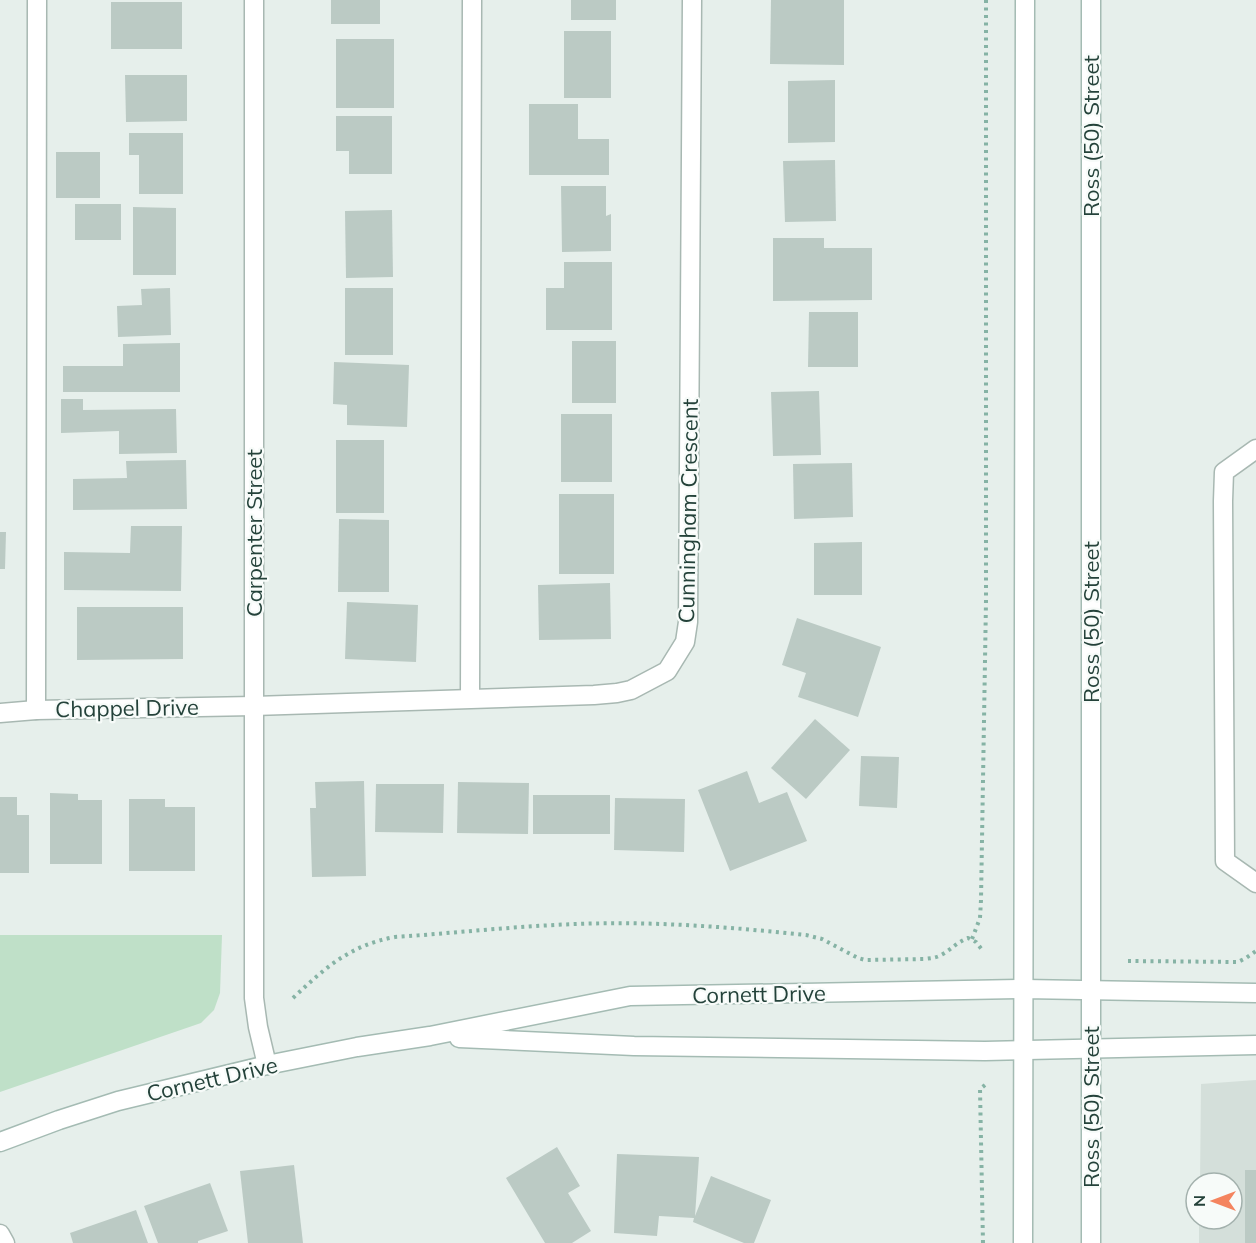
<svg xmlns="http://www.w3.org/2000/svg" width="1256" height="1243" viewBox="0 0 1256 1243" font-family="Mulish,sans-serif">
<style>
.built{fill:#d4dfda}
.green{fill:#bfe0c8}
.building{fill:#bbcac4}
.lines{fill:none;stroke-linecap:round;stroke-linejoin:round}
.lane-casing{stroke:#a8b8b2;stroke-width:21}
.street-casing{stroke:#a8b8b2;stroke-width:21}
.secondary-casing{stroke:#a4bbb3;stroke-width:21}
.path{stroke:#86b3a5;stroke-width:4;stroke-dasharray:3 4.5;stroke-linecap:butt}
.lane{stroke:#fff;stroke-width:18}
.street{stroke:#fff;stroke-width:18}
.secondary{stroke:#fff;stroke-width:18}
.labels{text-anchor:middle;stroke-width:4.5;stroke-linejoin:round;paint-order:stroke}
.street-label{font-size:22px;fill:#24423a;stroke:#f7fbf9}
</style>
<rect width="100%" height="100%" fill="#e6efeb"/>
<polygon class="built" points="1256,1080 1256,1243 1199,1243 1199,1219 1232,1219 1232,1183 1200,1183 1201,1084"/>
<polygon class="green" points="0,935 222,935 220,993 214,1010 201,1023 0,1092"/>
<g class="building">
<rect x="331" y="0" width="49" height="24"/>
<rect x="571" y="0" width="45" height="20"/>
<polygon points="771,0 844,0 844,65 770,64"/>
<rect x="111" y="2" width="71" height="47"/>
<rect x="564" y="31" width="47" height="67"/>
<rect x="336" y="39" width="58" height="69"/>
<polygon points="125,75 187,75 187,121 126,122"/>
<polygon points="835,80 835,142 788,143 788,81"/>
<polygon points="529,104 578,104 578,139 609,139 609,175 529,175"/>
<polygon points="336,116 392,116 392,174 349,174 349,151 336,151"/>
<polygon points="129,133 183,133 183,194 139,194 139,155 129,155"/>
<rect x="56" y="152" width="44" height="46"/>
<polygon points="835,160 836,221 785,222 783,161"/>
<polygon points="561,186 606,186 606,216 611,214 611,251 562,252"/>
<rect x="75" y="204" width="46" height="36"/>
<polygon points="133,207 176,208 176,275 133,275"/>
<polygon points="392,210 393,277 346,278 345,211"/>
<polygon points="773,238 824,238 824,248 872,248 872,300 773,301"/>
<polygon points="564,262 612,262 612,330 546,330 546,288 564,288"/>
<polygon points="170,288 171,335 118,337 117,306 142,305 141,289"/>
<rect x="345" y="288" width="48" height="67"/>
<polygon points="809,312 858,312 858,367 808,367"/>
<rect x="572" y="341" width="44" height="62"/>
<polygon points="180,343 180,392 63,392 63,366 123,366 123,344"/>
<polygon points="334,362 409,365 407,427 347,425 347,405 333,404"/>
<polygon points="819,391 821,455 773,456 771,392"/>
<polygon points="61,399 83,399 83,410 176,409 177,453 119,454 119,431 61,433"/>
<rect x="561" y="414" width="51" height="68"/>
<rect x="336" y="440" width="48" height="73"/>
<polygon points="186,460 187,509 73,510 73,479 127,478 126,461"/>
<polygon points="852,463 853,517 794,519 793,464"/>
<rect x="559" y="494" width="55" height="80"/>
<polygon points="339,519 389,520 389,592 338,592"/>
<polygon points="131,526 182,526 181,591 64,590 64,552 130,553"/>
<polygon points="0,532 6,532 5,569 0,569"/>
<polygon points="862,542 862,595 814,595 814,543"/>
<polygon points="610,583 611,639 539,640 538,585"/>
<polygon points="347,602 418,605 416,662 345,659"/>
<polygon points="77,607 183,607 183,659 77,660"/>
<polygon points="797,618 881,647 858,717 798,697 806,673 782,665"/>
<polygon points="815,719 850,750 806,799 771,768"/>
<polygon points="861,756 899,757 897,808 859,806"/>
<polygon points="747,771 759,803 787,792 807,841 730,871 698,790"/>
<polygon points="364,781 366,876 312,877 310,808 316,808 315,782"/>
<polygon points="458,782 529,783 528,834 457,833"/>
<polygon points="376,784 444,784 443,833 375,832"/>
<polygon points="50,793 78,794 78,800 102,800 102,864 50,864"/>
<rect x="533" y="795" width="77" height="39"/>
<polygon points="0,797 17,797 17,815 29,815 29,873 0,873"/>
<polygon points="615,798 685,799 684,852 614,850"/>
<polygon points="129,799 165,799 165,807 195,807 195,871 129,871"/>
<polygon points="557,1147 580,1186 568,1193 591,1231 572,1243 545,1243 506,1178"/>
<polygon points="617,1154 699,1157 695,1216 711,1176 771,1200 754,1243 744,1243 693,1222 694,1218 659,1216 657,1236 614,1233"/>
<polygon points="294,1165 303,1243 248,1243 240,1171"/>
<rect x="1245" y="1170" width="11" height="73"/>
<polygon points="210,1183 228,1231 198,1241 198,1243 158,1243 144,1206"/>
<polygon points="136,1210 148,1243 73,1243 70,1233"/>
</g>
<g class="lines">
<g class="lane-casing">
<g id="lane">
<polyline points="1256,449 1224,472 1223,501 1225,861 1256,883"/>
<polyline points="470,698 472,0"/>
<polyline points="36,710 37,0"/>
</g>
</g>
<g class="street-casing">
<g id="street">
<polyline points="254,0 254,998 258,1027 267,1065"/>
<polyline points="0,713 36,710 254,706 594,695 617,693 631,690 667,671 685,642 688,622 692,0"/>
<polyline points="0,1234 5,1243"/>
</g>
</g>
<g class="secondary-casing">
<g id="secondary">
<polyline points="1091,0 1091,1243"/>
<polyline points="459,1038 634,1046 985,1051 1256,1045"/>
<polyline points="0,1142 59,1120 118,1101 267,1065 357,1047 430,1036 630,996 1024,989 1256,993"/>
<polyline points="1023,1243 1025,0"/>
</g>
</g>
<g class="path">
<polyline points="972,939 980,918 981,900 986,601 986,0"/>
<polyline points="1128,961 1238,962 1246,958 1256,951"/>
<path d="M293 998C325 968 350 945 395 937 456 933 517 926 577 924 653 921 730 927 806 935L822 939 858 958 865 960 925 959C931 958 936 958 941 955 951 950 957 942 968 938L976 942 983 951"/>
<polyline points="983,1243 980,1089 985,1085"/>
</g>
<use href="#lane" class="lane"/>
<use href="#street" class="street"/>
<use href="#secondary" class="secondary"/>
</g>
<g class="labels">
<g class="street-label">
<text transform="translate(1091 136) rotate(-90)" y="8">Ross (50) Street</text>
<text transform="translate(688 511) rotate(-89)" y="8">Cunningham Crescent</text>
<text transform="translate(254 533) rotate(-90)" y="8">Carpenter Street</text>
<text transform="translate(1091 622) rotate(-90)" y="8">Ross (50) Street</text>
<text transform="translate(127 708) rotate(-1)" y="8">Chappel Drive</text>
<text transform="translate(759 994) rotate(-1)" y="8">Cornett Drive</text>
<text transform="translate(212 1079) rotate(-13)" y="8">Cornett Drive</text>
<text transform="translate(1091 1107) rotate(-90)" y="8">Ross (50) Street</text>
</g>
</g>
<g transform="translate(1214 1201) rotate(270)"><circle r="28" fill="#f7fbf9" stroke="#a3b1ad" stroke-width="1.5"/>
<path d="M0-4.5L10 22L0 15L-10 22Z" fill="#f4845f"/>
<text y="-9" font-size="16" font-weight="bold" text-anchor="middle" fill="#24423a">N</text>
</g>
</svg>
